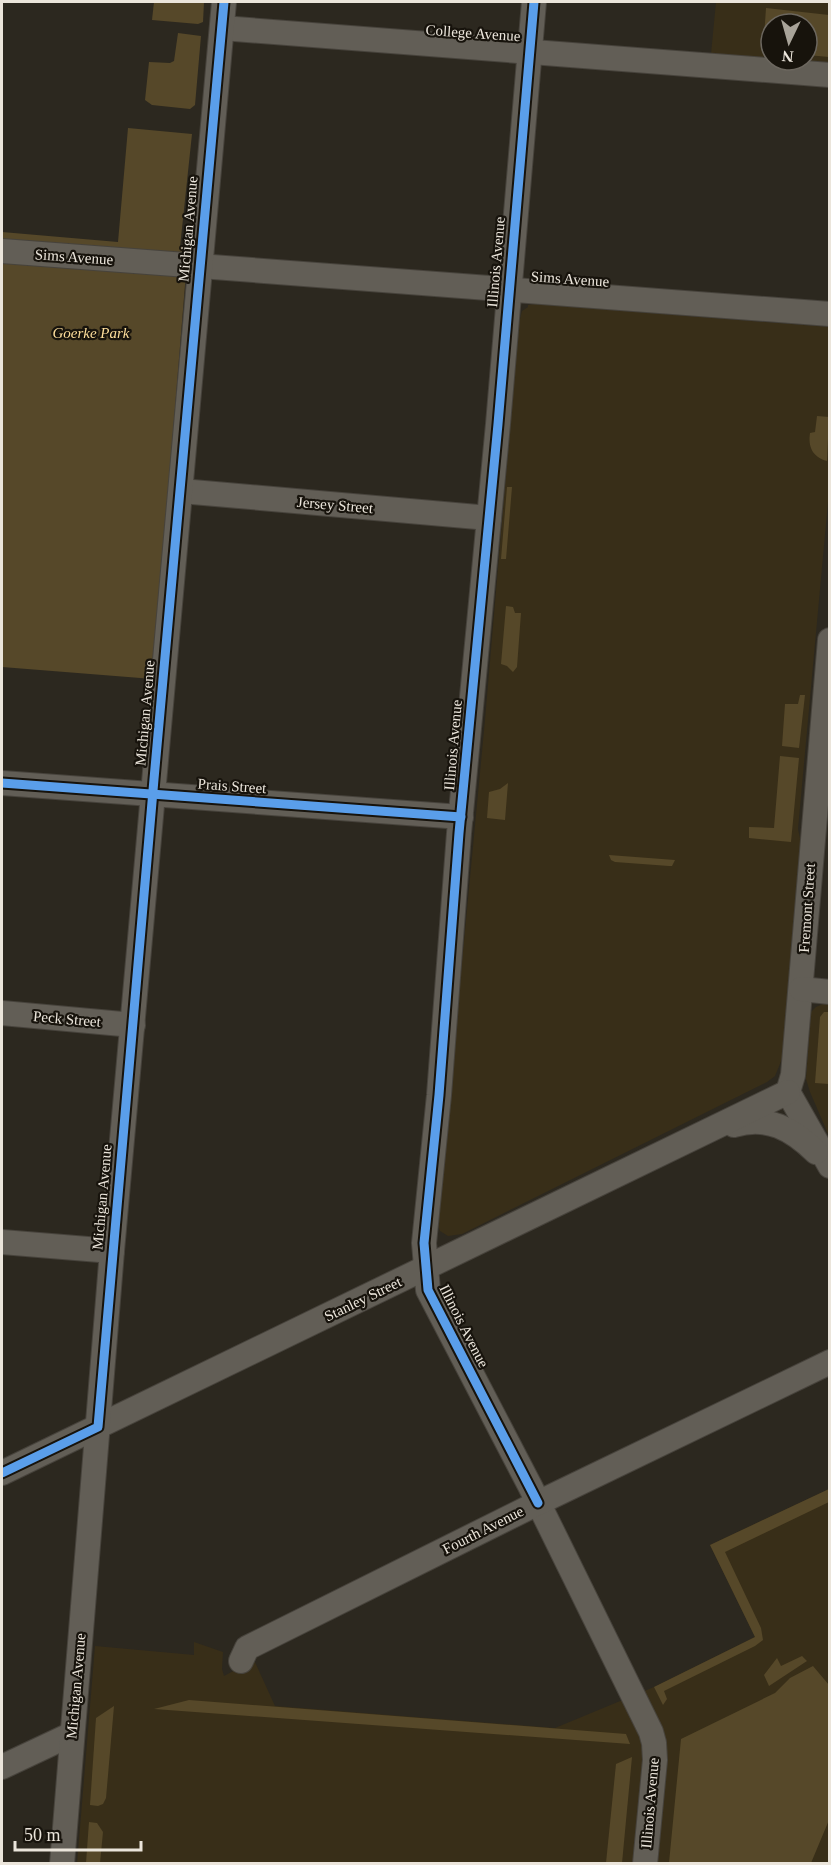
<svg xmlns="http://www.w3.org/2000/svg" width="831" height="1865" viewBox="0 0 831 1865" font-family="'Times New Roman',serif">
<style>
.built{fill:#382e18}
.green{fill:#564829}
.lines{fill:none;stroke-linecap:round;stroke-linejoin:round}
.minor-casing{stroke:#47433c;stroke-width:26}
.minor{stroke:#625e56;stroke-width:24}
.cycleway-casing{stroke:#17130c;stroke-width:13}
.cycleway{stroke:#5a9eea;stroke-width:9}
.labels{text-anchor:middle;stroke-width:4.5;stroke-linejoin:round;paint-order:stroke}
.street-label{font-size:15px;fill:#ebe5db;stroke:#17130c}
.park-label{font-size:15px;font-style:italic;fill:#fdde9b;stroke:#17130c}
</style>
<rect width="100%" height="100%" fill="#2c281f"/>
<g class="built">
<polygon points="716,2 829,2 829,63 790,60 807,60 807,24 771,24 771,59 711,54"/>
<polygon points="535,304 829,327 829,491 798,829 802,847 782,1059 775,1076 767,1082 462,1234 448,1236 440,1231 437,1223 439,1205 485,720 519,323 522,311 528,307 528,305"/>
<polygon points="823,1004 829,1004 829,1136 810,1092 806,1079 811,1012 816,1007"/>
<polygon points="829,1489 829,1863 77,1864 95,1646 194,1655 194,1642 223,1652 222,1669 224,1676 254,1660 275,1706 555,1728 654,1687 755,1637 710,1545"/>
</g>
<g class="green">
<polygon points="154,2 204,2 203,22 198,24 152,20"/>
<polygon points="766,8 829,15 829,57 807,55 807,24 771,24 771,52 763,52"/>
<polygon points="178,33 201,36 195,105 190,109 152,105 145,100 149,62 170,63 174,61"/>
<polygon points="128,128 192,134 180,247 188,248 153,679 2,667 2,232 118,242"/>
<path d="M817 416 829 417 827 461C812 457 808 446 810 433L815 432Z"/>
<polygon points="507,487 512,487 506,559 501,559"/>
<polygon points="506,606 513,607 515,613 521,613 517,667 513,672 507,666 501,664"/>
<polygon points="800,695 805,695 799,748 782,746 785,704 798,704"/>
<polygon points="780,756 799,758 791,842 749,838 749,827 774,828"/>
<polygon points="508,783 505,820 487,818 489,792 500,789"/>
<polygon points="609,855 675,860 672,866 669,866 615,862 611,860"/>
<polygon points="824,1012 829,1012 829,1084 815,1083 820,1017"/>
<polygon points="829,1489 829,1502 725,1552 761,1628 763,1640 755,1646 664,1691 667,1699 663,1705 654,1687 755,1637 710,1545"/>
<polygon points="802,1656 807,1661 769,1686 764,1675 777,1658 781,1666"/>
<polygon points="813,1666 829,1685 829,1820 811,1863 669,1863 681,1739 775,1693 790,1678"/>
<polygon points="189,1700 626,1734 630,1744 154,1709"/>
<polygon points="114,1706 106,1798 103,1804 98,1806 90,1805 96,1718"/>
<polygon points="632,1757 622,1863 606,1863 616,1764"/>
<polygon points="89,1822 97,1823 103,1832 100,1863 86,1863"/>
</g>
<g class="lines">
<g class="minor-casing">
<g id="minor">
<polyline points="534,2 498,424 459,833 439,1095 424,1243 428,1290 530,1486 651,1732 654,1743 655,1760 645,1864"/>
<polyline points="222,28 830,75"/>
<polyline points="2,251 830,314"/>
<polyline points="181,491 489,518"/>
<polyline points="830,640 793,1075 788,1092 830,1166"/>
<polyline points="2,783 461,817"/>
<polyline points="801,989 830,992"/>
<polyline points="2,1013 133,1025"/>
<path d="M734 1125C768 1115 792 1129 816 1152"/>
<polyline points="2,1242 112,1251"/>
<polyline points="2,1473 788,1092"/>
<polyline points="241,1661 247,1648 538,1503 830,1362"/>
<polyline points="2,1767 72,1734"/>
<polyline points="62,1864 112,1251 224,2"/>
</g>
</g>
<use href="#minor" class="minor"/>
<g class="cycleway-casing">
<g id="cycleway">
<polyline points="534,2 498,424 459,833 439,1095 424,1243 428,1290 538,1503"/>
<polyline points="2,783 461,817"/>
<polyline points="2,1473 98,1427 154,779 224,2"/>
</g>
</g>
<use href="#cycleway" class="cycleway"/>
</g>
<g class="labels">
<g class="street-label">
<text transform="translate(473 33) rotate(4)" y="5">College Avenue</text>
<text transform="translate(188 229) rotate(-85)" y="5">Michigan Avenue</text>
<text transform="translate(74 257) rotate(4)" y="5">Sims Avenue</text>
<text transform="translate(496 262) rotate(-85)" y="5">Illinois Avenue</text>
<text transform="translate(570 279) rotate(4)" y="5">Sims Avenue</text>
<text transform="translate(335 505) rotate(5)" y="5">Jersey Street</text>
<text transform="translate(145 713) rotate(-85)" y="5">Michigan Avenue</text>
<text transform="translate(453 745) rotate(-85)" y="5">Illinois Avenue</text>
<text transform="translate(232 786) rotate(4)" y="5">Prais Street</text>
<text transform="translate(807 908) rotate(-86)" y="5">Fremont Street</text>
<text transform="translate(67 1019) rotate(5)" y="5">Peck Street</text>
<text transform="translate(102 1197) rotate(-85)" y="5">Michigan Avenue</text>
<text transform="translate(363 1299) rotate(-26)" y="5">Stanley Street</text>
<text transform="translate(464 1326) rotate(63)" y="5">Illinois Avenue</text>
<text transform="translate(483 1530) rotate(-27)" y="5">Fourth Avenue</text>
<text transform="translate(76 1686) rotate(-85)" y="5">Michigan Avenue</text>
<text transform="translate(650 1803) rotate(-85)" y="5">Illinois Avenue</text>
</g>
<g class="park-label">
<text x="91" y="338">Goerke Park</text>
</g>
</g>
<rect width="831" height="1865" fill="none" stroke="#ebe5db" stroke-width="6"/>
<g transform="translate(789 42) rotate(185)"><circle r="28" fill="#17130c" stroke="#6c675f" stroke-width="1.5"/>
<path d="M0-4.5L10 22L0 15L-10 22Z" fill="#a8a399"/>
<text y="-9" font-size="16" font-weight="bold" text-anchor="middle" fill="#ebe5db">N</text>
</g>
<path d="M15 1841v9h126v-9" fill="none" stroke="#ebe5db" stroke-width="3"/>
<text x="24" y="1841" font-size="18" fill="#ebe5db" stroke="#17130c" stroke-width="4.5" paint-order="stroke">50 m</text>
</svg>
